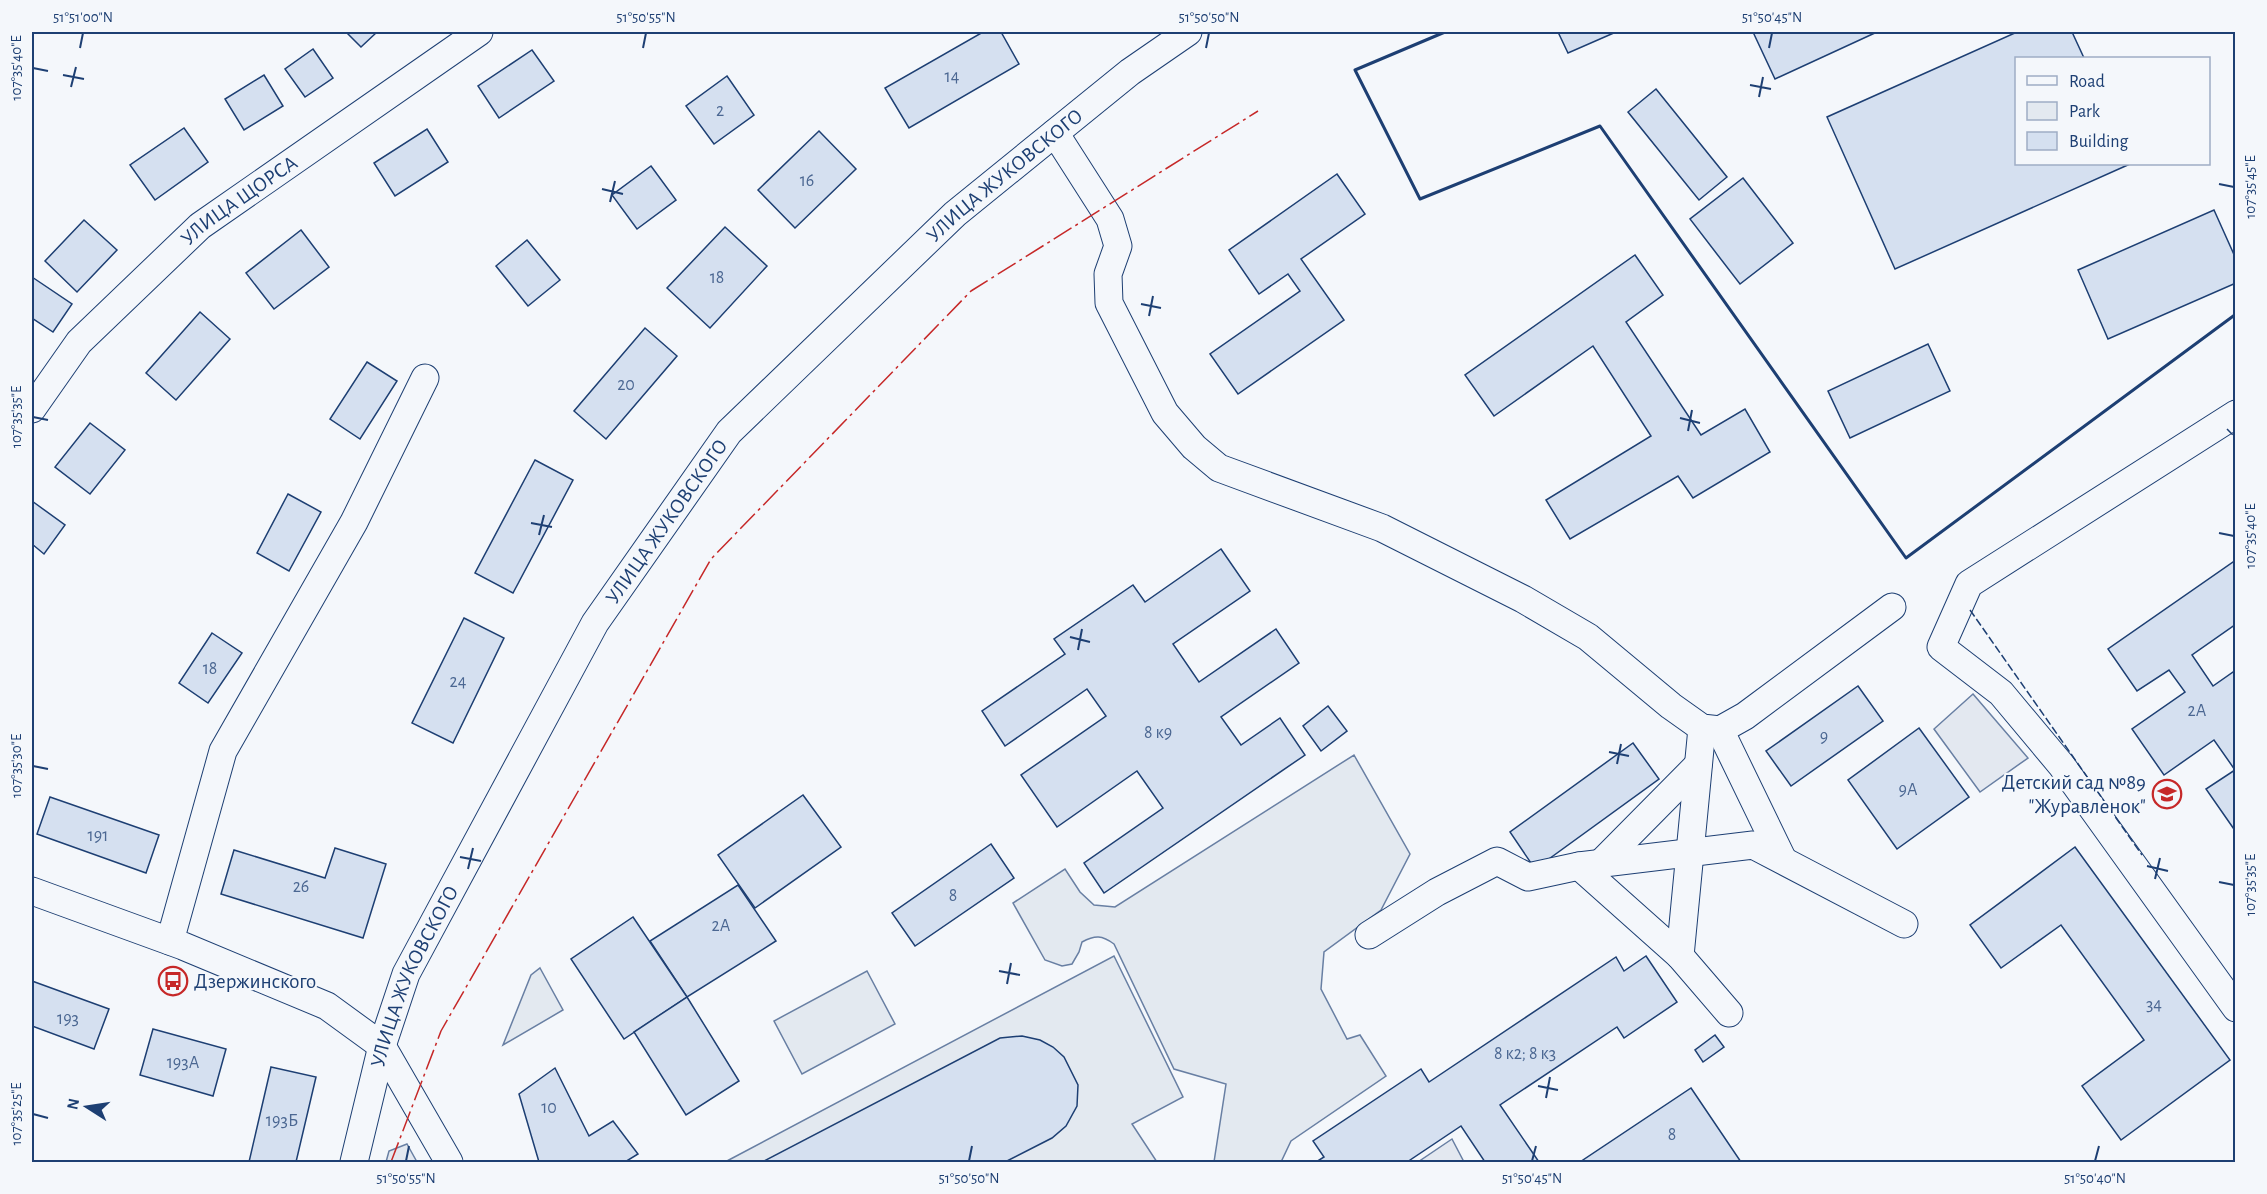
<svg xmlns="http://www.w3.org/2000/svg" width="2267" height="1194" viewBox="0 0 2267 1194" font-family="'Alegreya Sans',sans-serif">
<style>
.green{fill:#e3e9f0;stroke:#687fa3;stroke-width:1.5}
.parking{fill:#e3e8f0;stroke:#687fa3;stroke-width:1.5}
.building{fill:#d5e0f0;stroke:#1d3f73;stroke-width:1.5}
.lines{fill:none;stroke-linecap:round;stroke-linejoin:round}
.minor-casing{stroke:#1d3f73;stroke-width:29}
.minor{stroke:#f4f7fb;stroke-width:27}
.fence{stroke:#1d3f73;stroke-width:1.5;stroke-dasharray:8 3;stroke-linecap:butt}
.wall{stroke:#1d3f73;stroke-width:3}
.power{stroke:#c62828;stroke-width:1.5;stroke-dasharray:21 4.5 3 4.5;stroke-linecap:butt}
.ticks{fill:none;stroke:#1d3f73;stroke-width:2}
.labels{text-anchor:middle;stroke-width:4.5;stroke-linejoin:round;paint-order:stroke}
.number-label{font-size:18px;fill:#4b6792}
.street-label{font-size:21px;fill:#1d3f73;stroke:#f4f7fb}
.poi-label{font-size:21px;fill:#1d3f73;stroke:#f4f7fb;text-anchor:end}
.neatline{fill:none;stroke:#1d3f73;stroke-width:2}
.ticks-label{font-size:15px;text-anchor:middle;fill:#1d3f73}
</style>
<rect width="100%" height="100%" fill="#f4f7fb"/>
<g class="green">
<path d="M1354 755 1410 854 1381 910 1324 952 1321 989 1347 1039 1360 1035 1386 1076 1291 1141 1281 1162H1214L1226 1084 1174 1069 1114 944C1102 935 1095 935 1082 942L1079 952 1072 964 1062 966 1045 960 1013 903 1065 869 1080 892 1094 905 1115 907Z"/>
<polygon points="1114,956 1183,1097 1132,1124 1157,1162 725,1162"/>
<polygon points="540,968 563,1010 503,1045 531,975"/>
<polygon points="867,971 895,1024 802,1074 774,1021"/>
</g>
<g class="parking">
<polygon points="1973,694 2028,758 1980,792 1934,729"/>
<polygon points="1452,1139 1464,1162 1418,1162"/>
<polygon points="407,1144 417,1162 386,1162 389,1151"/>
</g>
<g class="building">
<polygon points="346,32 377,32 361,47"/>
<polygon points="983,32 1001,32 1019,64 909,128 885,88"/>
<polygon points="1558,32 1616,32 1568,53"/>
<polygon points="1753,32 1877,32 1775,79"/>
<polygon points="2017,32 2072,32 2084,58 2016,58 2016,164 2130,164 1895,269 1827,117"/>
<polygon points="313,49 333,78 305,97 285,69"/>
<polygon points="532,50 554,81 499,118 478,86"/>
<polygon points="264,75 283,106 244,130 225,99"/>
<polygon points="727,76 754,115 714,144 686,106"/>
<polygon points="1656,89 1727,177 1699,200 1628,112"/>
<polygon points="184,128 208,162 155,200 130,165"/>
<polygon points="427,129 448,162 395,196 374,163"/>
<polygon points="819,131 856,169 795,228 758,190"/>
<polygon points="651,166 676,200 637,229 612,195"/>
<polygon points="1337,174 1365,214 1301,259 1344,320 1238,394 1210,354 1300,291 1288,274 1259,294 1229,250"/>
<polygon points="1743,178 1793,243 1740,284 1690,219"/>
<polygon points="2214,210 2236,259 2236,283 2108,339 2078,270"/>
<polygon points="84,220 117,250 77,292 45,261"/>
<polygon points="725,227 767,266 710,328 667,288"/>
<polygon points="301,230 329,267 274,309 246,273"/>
<polygon points="527,240 560,280 528,306 496,266"/>
<polygon points="1635,255 1663,295 1626,322 1701,435 1745,409 1770,452 1693,498 1678,476 1570,539 1546,500 1651,436 1593,346 1494,416 1465,375"/>
<polygon points="32,277 72,304 53,332 32,318"/>
<polygon points="200,312 230,339 176,400 146,373"/>
<polygon points="645,328 677,356 606,439 574,411"/>
<polygon points="1928,344 1950,391 1850,438 1828,391"/>
<polygon points="367,362 397,381 360,439 330,419"/>
<polygon points="90,423 125,450 90,494 55,467"/>
<polygon points="535,460 573,480 513,593 475,573"/>
<polygon points="288,494 321,512 289,571 257,553"/>
<polygon points="32,501 65,525 44,554 32,544"/>
<polygon points="1221,549 1250,591 1173,644 1199,682 1276,629 1299,663 1221,717 1241,745 1280,718 1305,755 1104,893 1084,863 1163,808 1137,771 1057,827 1021,775 1106,716 1087,689 1005,746 982,711 1065,654 1054,639 1133,585 1145,602"/>
<polygon points="2236,560 2236,624 2192,655 2213,686 2236,670 2236,832 2206,789 2235,770 2214,740 2164,775 2132,729 2185,692 2169,670 2137,691 2108,649"/>
<polygon points="464,618 504,638 453,743 412,723"/>
<polygon points="212,633 242,653 208,703 179,683"/>
<polygon points="1858,686 1883,721 1791,786 1766,751"/>
<polygon points="1328,706 1347,731 1321,751 1303,726"/>
<polygon points="1919,728 1969,797 1897,849 1848,780"/>
<polygon points="1633,743 1659,779 1535,869 1510,832"/>
<polygon points="803,795 841,847 755,908 718,855"/>
<polygon points="50,797 159,835 146,873 37,834"/>
<polygon points="991,844 1014,878 915,946 892,913"/>
<polygon points="2075,847 2230,1060 2121,1140 2082,1086 2144,1040 2061,925 2001,968 1970,925"/>
<polygon points="335,848 386,864 363,938 221,894 234,850 325,878"/>
<polygon points="738,885 776,941 687,997 650,941"/>
<polygon points="633,917 687,997 624,1039 571,959"/>
<polygon points="1646,956 1677,1002 1624,1038 1617,1027 1500,1105 1539,1162 1485,1162 1461,1126 1407,1162 1316,1162 1324,1157 1313,1141 1421,1069 1429,1082 1616,957 1624,971"/>
<polygon points="32,981 109,1009 94,1049 32,1026"/>
<polygon points="687,997 739,1081 686,1115 634,1032"/>
<polygon points="153,1029 226,1049 213,1096 140,1075"/>
<polygon points="1715,1035 1724,1047 1703,1062 1695,1050"/>
<polygon points="1022,1036 1040,1040 1053,1047 1064,1057 1078,1085 1077,1106 1066,1126 1052,1138 1005,1162 762,1162 1000,1038"/>
<polygon points="271,1067 316,1077 296,1162 249,1162"/>
<polygon points="555,1068 589,1136 613,1121 638,1154 625,1162 539,1162 519,1094"/>
<polygon points="1691,1088 1741,1162 1580,1162"/>
</g>
<g class="lines">
<g class="minor-casing">
<g id="minor">
<polyline points="1055,133 1110,219 1118,246 1108,274 1109,303 1165,413 1194,447 1219,468 1382,528 1523,599 1588,637 1671,706 1702,728 1720,730 1745,716 1892,607"/>
<path id="s1" d="M32 409 79 342 200 226 479 32"/>
<polyline points="2236,414 1969,584 1941,647 2001,693 2062,766 2236,1008"/>
<polyline points="1702,728 1680,956 1729,1013"/>
<polyline points="1720,730 1783,860"/>
<polyline points="1601,863 1698,765"/>
<polyline points="1579,866 1680,956"/>
<polyline points="32,891 183,946 327,1006 382,1046 449,1162"/>
<polyline points="1369,935 1437,892 1497,861 1528,877 1579,866 1753,845 1904,924"/>
<polyline points="170,941 223,751 354,522 425,378"/>
<path id="s2" d="M354 1162 382 1046 406 974 595 623 729 432 955 214 1130 72 1188 32"/>
</g>
</g>
<use href="#minor" class="minor"/>
<g class="fence">
<polyline points="2227,429 2236,438"/>
<polyline points="1970,610 2142,855"/>
</g>
<polyline class="wall" points="1445,32 1355,70 1420,199 1600,126 1906,558 2236,314"/>
<polyline class="power" points="391,1162 441,1031 711,559 971,291 1258,111"/>
</g>
<path class="ticks" d="M80 48 83 33M643 48 646 33M1206 48 1209 33M1769 48 1772 33M33 68 48 71M63 75 84 79M1750 85 1771 89M71 87 76 67M1759 97 1763 77M2219 184 2234 187M602 189 623 194M610 202 615 181M1141 304 1161 308M1149 316 1153 296M33 417 48 420M1680 418 1700 423M1688 431 1692 410M531 523 552 527M2219 533 2234 536M539 535 544 515M1070 637 1090 642M1078 650 1082 629M1609 752 1629 756M1617 764 1621 744M33 766 48 769M460 857 481 861M2147 866 2168 871M468 869 473 848M2155 879 2160 858M2219 882 2234 885M999 971 1020 975M1007 984 1011 963M1538 1086 1558 1090M1546 1098 1550 1077M33 1114 48 1118M406 1161 409 1146M969 1161 972 1146M1532 1161 1536 1146M2095 1161 2099 1146"/>
<defs>
<g id="school-ring" transform="scale(1.5)"><circle r="9.5" fill="#f4f7fb" stroke="#c62828" stroke-width="1.5"/><path d="M0-5L7-2L0 1L-7-2ZM-4 1L0 2.5L4 1V4Q0 6-4 4Z" fill="#c62828"/></g>
<g id="bus-ring" transform="scale(1.5)"><circle r="9.5" fill="#f4f7fb" stroke="#c62828" stroke-width="1.5"/><path d="M-5-6H5V4H4V6H2V4H-2V6H-4V4H-5ZM-3.5-4V0h7V-4ZM-3.5 1.2v1.5H-2V1.2ZM2 1.2v1.5H3.5V1.2Z" fill="#c62828"/></g>
</defs>
<g fill-rule="evenodd">
<use href="#school-ring" x="2167" y="794"/>
<use href="#bus-ring" x="173" y="981"/>
</g>
<g class="labels">
<g class="number-label">
<text x="952" y="82">14</text>
<text x="720" y="116">2</text>
<text x="807" y="186">16</text>
<text x="717" y="283">18</text>
<text x="626" y="390">20</text>
<text x="210" y="674">18</text>
<text x="458" y="687">24</text>
<text x="2197" y="716">2А</text>
<text x="1158" y="738">8 к9</text>
<text x="1824" y="742">9</text>
<text x="1908" y="795">9А</text>
<text x="98" y="841">191</text>
<text x="301" y="892">26</text>
<text x="953" y="901">8</text>
<text x="721" y="931">2А</text>
<text x="2154" y="1010">34</text>
<text x="68" y="1024">193</text>
<text x="1525" y="1059">8 к2; 8 к3</text>
<text x="183" y="1068">193А</text>
<text x="549" y="1113">10</text>
<text x="282" y="1126">193Б</text>
<text x="1672" y="1140">8</text>
</g>
<g class="street-label">
<text dy="7" stroke="none"><textPath href="#s2" startOffset="1204">УЛИЦА ЖУКОВСКОГО</textPath></text>
<text dy="7" stroke="none"><textPath href="#s1" startOffset="296">УЛИЦА ЩОРСА</textPath></text>
<text dy="7" stroke="none"><textPath href="#s2" startOffset="718">УЛИЦА ЖУКОВСКОГО</textPath></text>
<text dy="7" stroke="none"><textPath href="#s2" startOffset="196">УЛИЦА ЖУКОВСКОГО</textPath></text>
</g>
<g class="poi-label">
<text x="2146" y="789">Детский сад №89<tspan x="2146" dy="24">"Журавленок"</tspan></text>
<text x="194" y="988" text-anchor="start">Дзержинского</text>
</g>
</g>
<rect width="2267" height="1194" fill="none" stroke="#f4f7fb" stroke-width="66"/>
<rect x="2015" y="57" width="195" height="108" fill="#f4f7fb" stroke="#9eadc5" stroke-width="1.5"/>
<rect x="2027" y="76" width="30" height="9" fill="#f4f7fb" stroke="#9eadc5" stroke-width="1.5"/>
<text x="2069" y="87" font-size="18" fill="#1d3f73">Road</text>
<rect x="2027" y="102" width="30" height="18" fill="#e3e9f0" stroke="#9eadc5" stroke-width="1.5"/>
<text x="2069" y="117" font-size="18" fill="#1d3f73">Park</text>
<rect x="2027" y="132" width="30" height="18" fill="#d5e0f0" stroke="#9eadc5" stroke-width="1.5"/>
<text x="2069" y="147" font-size="18" fill="#1d3f73">Building</text>
<g transform="translate(87 1107) rotate(282)" stroke="#f4f7fb" stroke-width="4.5" paint-order="stroke">
<path d="M0-4.5L10 22L0 15L-10 22Z" fill="#1d3f73"/>
<text y="-9" font-size="16" font-weight="bold" text-anchor="middle" fill="#1d3f73">N</text>
</g>
<rect x="33" y="33" width="2201" height="1128" class="neatline"/>
<g class="ticks-label">
<text x="83" y="22">51°51'00"N</text>
<text x="646" y="22">51°50'55"N</text>
<text x="1209" y="22">51°50'50"N</text>
<text x="1772" y="22">51°50'45"N</text>
<text transform="translate(16 68) rotate(-90)" y="5">107°35'40"E</text>
<text transform="translate(2250 187) rotate(-90)" y="5">107°35'45"E</text>
<text transform="translate(16 417) rotate(-90)" y="5">107°35'35"E</text>
<text transform="translate(2250 536) rotate(-90)" y="5">107°35'40"E</text>
<text transform="translate(16 766) rotate(-90)" y="5">107°35'30"E</text>
<text transform="translate(2250 885) rotate(-90)" y="5">107°35'35"E</text>
<text transform="translate(16 1114) rotate(-90)" y="5">107°35'25"E</text>
<text x="406" y="1183">51°50'55"N</text>
<text x="969" y="1183">51°50'50"N</text>
<text x="1532" y="1183">51°50'45"N</text>
<text x="2095" y="1183">51°50'40"N</text>
</g>
</svg>
